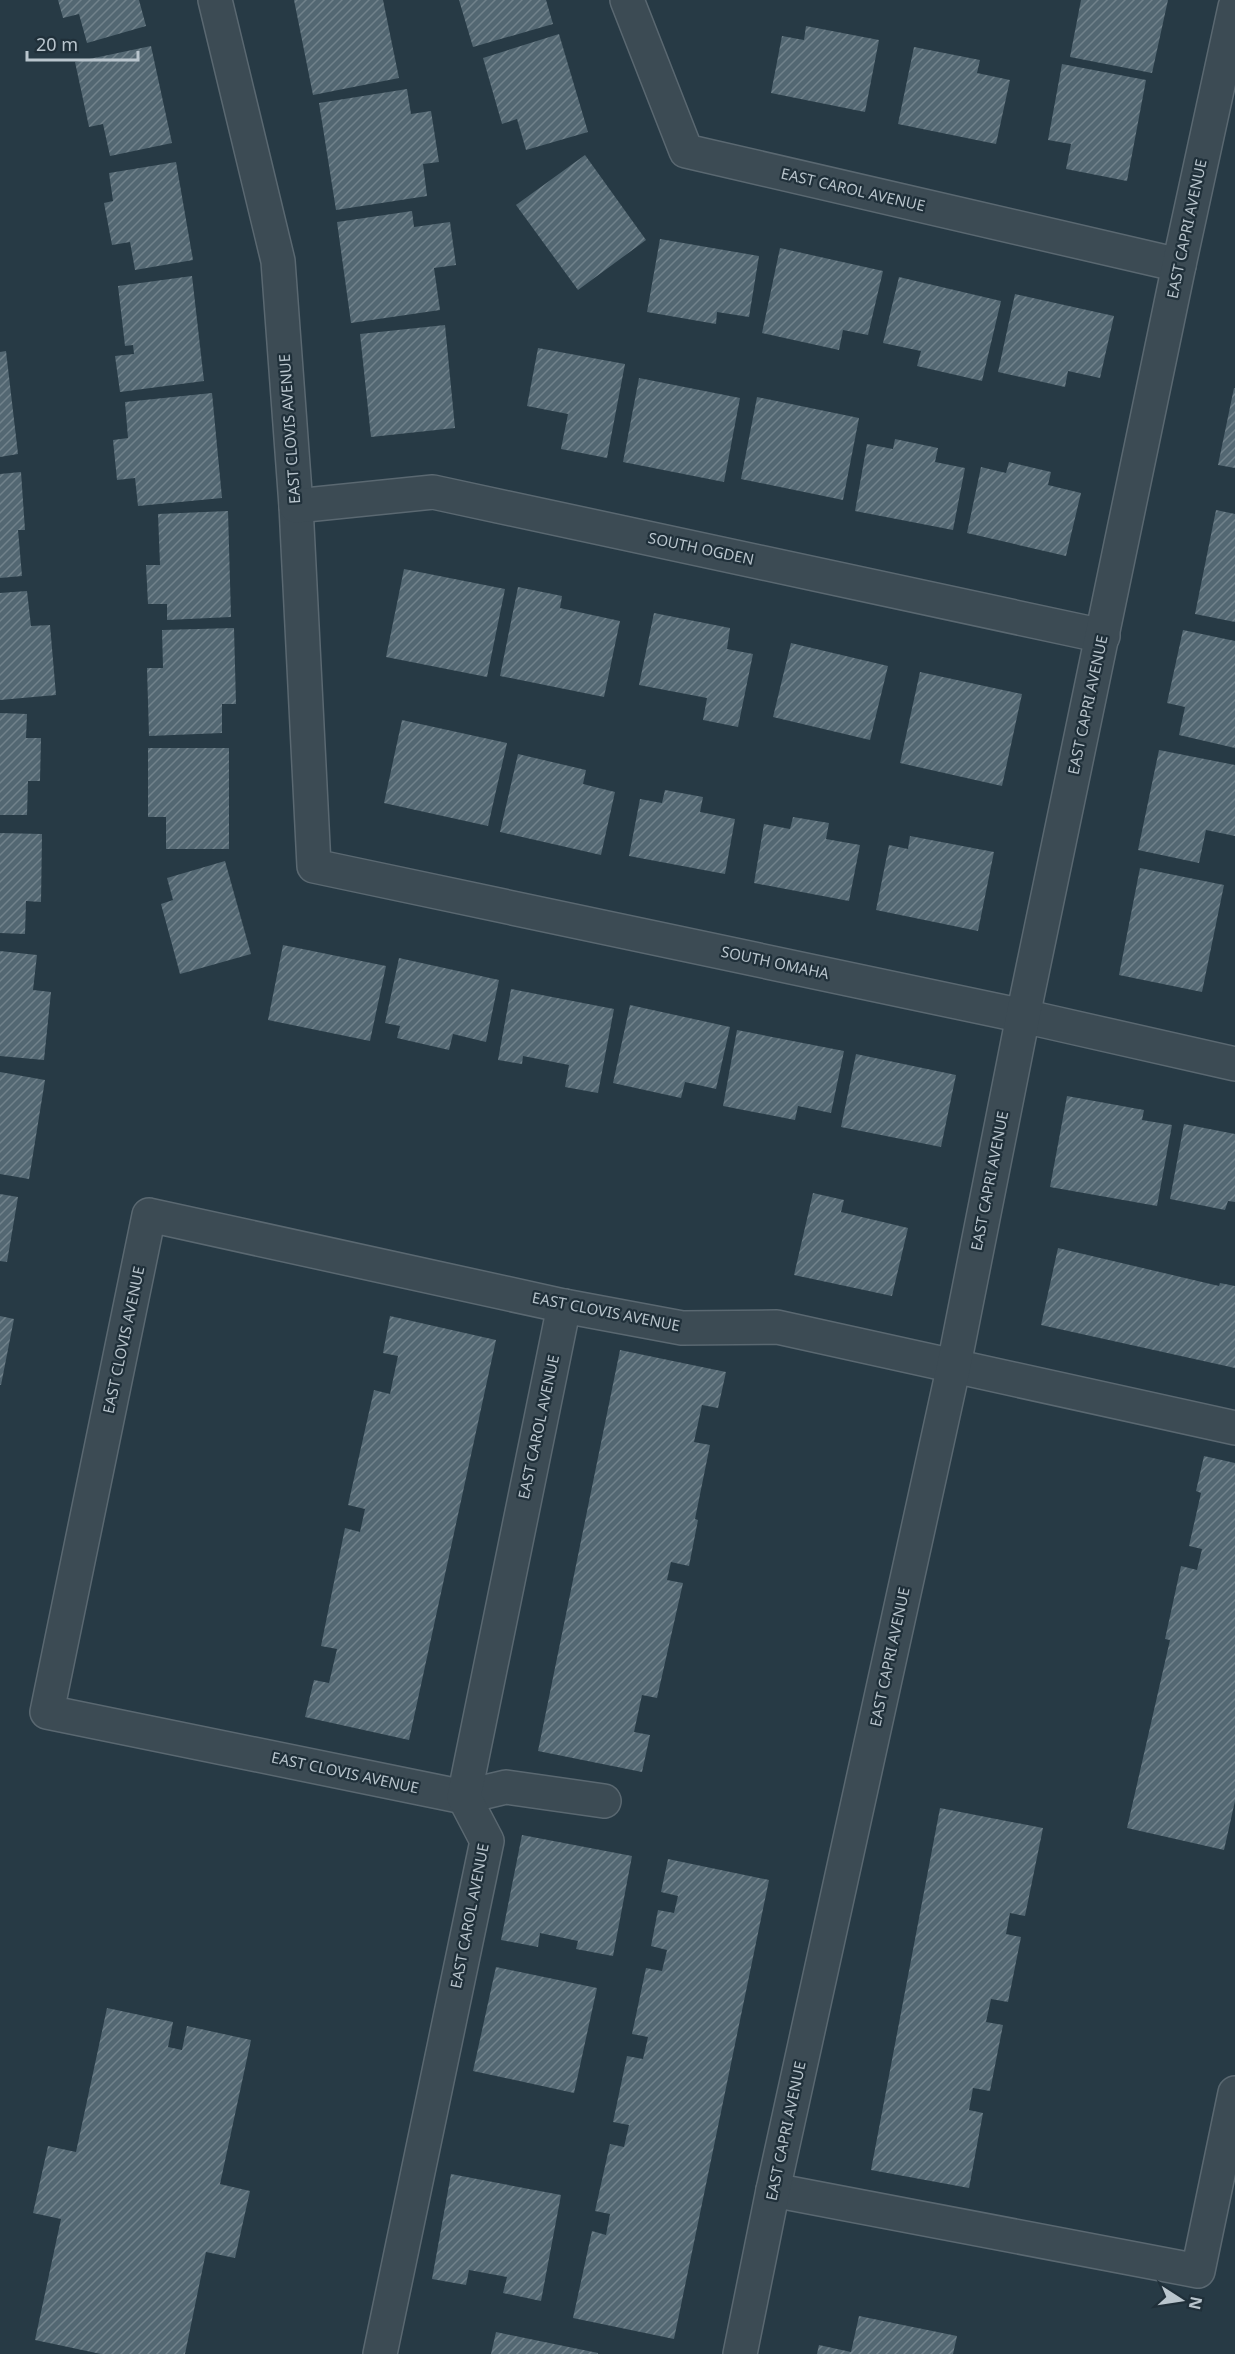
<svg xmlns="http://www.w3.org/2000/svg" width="1235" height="2354" viewBox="0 0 1235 2354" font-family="'Noto Sans',sans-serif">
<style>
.building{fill:url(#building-hatch)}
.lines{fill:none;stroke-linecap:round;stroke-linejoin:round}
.minor-casing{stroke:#5a6871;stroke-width:36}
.minor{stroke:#3c4b54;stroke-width:33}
.labels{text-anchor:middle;stroke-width:4.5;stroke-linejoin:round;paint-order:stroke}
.street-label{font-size:15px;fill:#b9c5cd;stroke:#20303a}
</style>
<defs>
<pattern id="building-hatch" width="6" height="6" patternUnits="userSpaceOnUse" patternTransform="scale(1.5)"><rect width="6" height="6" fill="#536772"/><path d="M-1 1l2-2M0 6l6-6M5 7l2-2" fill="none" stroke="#71828b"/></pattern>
</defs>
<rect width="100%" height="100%" fill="#273a45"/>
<g class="building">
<polygon points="58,0 139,0 146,26 87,43 79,14 63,18"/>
<polygon points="294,0 383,0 399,78 313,95"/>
<polygon points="459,0 546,0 553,24 473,47"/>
<polygon points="1081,0 1168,0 1152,73 1070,57"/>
<polygon points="806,26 879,40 865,112 771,93 782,36 804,40"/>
<polygon points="559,34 588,132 526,150 517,119 502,124 483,58"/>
<polygon points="151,46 172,143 110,156 103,124 89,127 75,62"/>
<polygon points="914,47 980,60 977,73 1010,80 996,144 898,124"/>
<polygon points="1062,64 1146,80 1127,181 1066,169 1071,144 1048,140"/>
<polygon points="407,89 411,114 431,111 439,162 423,164 427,196 336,210 319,103"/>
<polygon points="585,155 646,240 578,290 516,205"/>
<polygon points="176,162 193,260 135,270 130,242 112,245 104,203 113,201 109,173"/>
<polygon points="412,211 414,227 450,222 456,265 434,268 440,310 351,323 337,222"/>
<polygon points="660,239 759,256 749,317 717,312 716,324 647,312"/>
<polygon points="780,248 883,271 868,335 843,330 839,350 762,333"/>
<polygon points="192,276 204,381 120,392 115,356 134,354 133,345 125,346 118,286"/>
<polygon points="899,277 1001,301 982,381 917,366 921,351 883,343"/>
<polygon points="1015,294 1114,316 1100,378 1068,371 1065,387 998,372"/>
<polygon points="445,325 455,428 371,437 360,334"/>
<polygon points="538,348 625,364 607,458 561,449 568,414 527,406"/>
<polygon points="6,351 18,454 0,457 0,352"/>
<polygon points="639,378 740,398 724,482 623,462"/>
<polygon points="1234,388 1235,388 1235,468 1218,465"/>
<polygon points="212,393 222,498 138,506 135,478 117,480 113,440 128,438 125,402"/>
<polygon points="757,397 859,418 843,500 741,479"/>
<polygon points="895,439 938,448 935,462 965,468 953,530 855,511 867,444 893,449"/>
<polygon points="1009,462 1051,472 1048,485 1081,493 1066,556 967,533 981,467 1006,473"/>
<polygon points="21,472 25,530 18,530 22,576 0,578 0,474"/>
<polygon points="1216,510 1235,514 1235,622 1195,614"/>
<polygon points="228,511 231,617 167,620 167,604 148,604 146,565 160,565 158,514"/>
<polygon points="404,569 505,589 487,677 386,657"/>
<polygon points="518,587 562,596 560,608 620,621 604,697 500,676"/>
<polygon points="27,591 31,626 50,625 56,695 0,700 0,593"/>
<polygon points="654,613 730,628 727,649 753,654 738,727 703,720 707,698 639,685"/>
<polygon points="234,628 236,704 222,704 222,733 149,736 147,668 163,668 162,630"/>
<polygon points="1183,630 1235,641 1235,748 1179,735 1185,707 1167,703"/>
<polygon points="791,643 888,666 870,740 773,717"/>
<polygon points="920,672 1022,694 1002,786 900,763"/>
<polygon points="0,713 27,714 26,738 41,738 40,781 28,781 27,815 0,815"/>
<polygon points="402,720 507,743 488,826 384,803"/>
<polygon points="148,748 229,748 229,849 166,849 166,817 148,817"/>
<polygon points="1159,750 1235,765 1235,836 1206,830 1199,863 1138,850"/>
<polygon points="518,754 586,770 583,784 615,792 601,855 500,832"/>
<polygon points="665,790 703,797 700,812 735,819 725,874 629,856 640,799 662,803"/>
<polygon points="793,817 829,823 826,839 860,845 849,901 754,883 764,824 790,829"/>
<polygon points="0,833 42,834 41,902 26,901 25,934 0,933"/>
<polygon points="910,836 994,852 978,931 876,910 889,845 908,849"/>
<polygon points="225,861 251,954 180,974 161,904 173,900 167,878"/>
<polygon points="1140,868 1224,885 1202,992 1119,975"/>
<polygon points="283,945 386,966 370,1041 268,1020"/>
<polygon points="0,951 37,955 33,990 51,992 44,1060 0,1056"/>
<polygon points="399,958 499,980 486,1042 453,1034 449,1050 397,1038 400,1026 385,1023"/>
<polygon points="511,989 614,1009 598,1093 565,1087 569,1065 523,1056 522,1064 498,1060"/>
<polygon points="630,1005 730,1027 716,1089 685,1082 681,1098 613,1083"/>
<polygon points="737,1030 844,1051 831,1113 798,1106 795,1120 723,1106"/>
<polygon points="856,1054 956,1075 941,1147 841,1127"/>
<polygon points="0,1072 45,1080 29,1179 0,1174"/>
<polygon points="1067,1096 1144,1110 1142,1120 1172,1125 1157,1206 1050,1187"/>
<polygon points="1184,1124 1235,1134 1235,1202 1228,1201 1225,1210 1170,1199"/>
<polygon points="813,1193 844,1200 841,1212 908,1228 892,1296 794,1275"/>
<polygon points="0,1194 18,1197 7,1262 0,1261"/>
<polygon points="1058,1248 1219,1286 1220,1283 1235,1286 1235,1368 1041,1325"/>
<polygon points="0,1316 14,1319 1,1385 0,1385"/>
<polygon points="390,1316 496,1340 409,1740 305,1717 314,1680 329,1683 337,1649 321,1646 345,1528 360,1532 365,1509 348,1505 374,1390 390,1394 398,1356 383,1353"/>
<polygon points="620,1350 726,1372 718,1408 702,1405 694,1442 710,1445 695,1519 698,1520 689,1566 671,1562 667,1580 683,1583 657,1698 642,1695 634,1732 650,1735 642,1772 538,1751"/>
<polygon points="1204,1456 1235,1463 1235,1801 1224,1850 1127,1828 1170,1640 1165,1639 1181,1566 1197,1570 1202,1549 1189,1546 1201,1493 1196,1491"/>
<polygon points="940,1808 1043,1828 1025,1916 1010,1913 1006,1934 1021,1937 1008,2002 991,1999 986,2022 1003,2025 990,2091 973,2088 969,2110 983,2113 969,2188 871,2170"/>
<polygon points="522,1835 632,1856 613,1956 576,1949 578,1941 540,1933 538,1947 501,1940"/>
<polygon points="668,1859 769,1880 674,2339 573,2318 592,2231 606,2235 610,2214 595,2211 610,2144 624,2147 629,2125 613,2122 627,2056 643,2059 648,2037 632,2034 646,1968 662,1971 667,1950 651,1946 658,1910 674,1913 678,1896 661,1892"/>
<polygon points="496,1967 597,1988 574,2093 473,2071"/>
<polygon points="107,2008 173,2022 168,2047 182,2050 187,2026 251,2040 220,2184 250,2191 235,2258 206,2252 185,2354 101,2354 35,2340 61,2219 33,2213 48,2146 76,2152"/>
<polygon points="451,2174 561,2195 541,2301 503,2293 507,2277 469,2270 466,2285 432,2279"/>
<polygon points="859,2316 957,2336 953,2354 817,2354 819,2345 851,2352"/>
<polygon points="496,2332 598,2353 598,2354 491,2354"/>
</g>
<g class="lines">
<g class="minor-casing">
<g id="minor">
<polyline points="215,0 278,261 296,506 314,866 1023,1016 1235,1064"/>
<polyline points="627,0 686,151 1179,265"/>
<polyline points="296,506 433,492 1103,636"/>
<polyline points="604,1801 506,1787 464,1797 47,1712 149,1215 564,1306 682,1328 777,1327 1235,1428"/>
<polyline points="773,2190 1198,2271 1235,2093"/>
<polyline points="380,2354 487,1841 464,1797 564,1306"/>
<polyline points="740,2354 773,2190 954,1365 1023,1016 1179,265 1235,7"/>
</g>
</g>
<use href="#minor" class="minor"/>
</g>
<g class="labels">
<g class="street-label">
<text transform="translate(853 190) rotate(13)" y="5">EAST CAROL AVENUE</text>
<text transform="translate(1187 229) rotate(-78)" y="5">EAST CAPRI AVENUE</text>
<text transform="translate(290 429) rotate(-94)" y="5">EAST CLOVIS AVENUE</text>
<text transform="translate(701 549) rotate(12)" y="5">SOUTH OGDEN</text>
<text transform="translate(1088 705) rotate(-78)" y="5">EAST CAPRI AVENUE</text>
<text transform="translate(775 963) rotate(12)" y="5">SOUTH OMAHA</text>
<text transform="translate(990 1181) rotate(-79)" y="5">EAST CAPRI AVENUE</text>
<text transform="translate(606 1312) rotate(11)" y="5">EAST CLOVIS AVENUE</text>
<text transform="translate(124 1340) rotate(-78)" y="5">EAST CLOVIS AVENUE</text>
<text transform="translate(539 1427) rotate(-78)" y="5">EAST CAROL AVENUE</text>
<text transform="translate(890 1657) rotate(-78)" y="5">EAST CAPRI AVENUE</text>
<text transform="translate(345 1773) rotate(12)" y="5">EAST CLOVIS AVENUE</text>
<text transform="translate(470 1916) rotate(-79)" y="5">EAST CAROL AVENUE</text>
<text transform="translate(786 2131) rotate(-78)" y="5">EAST CAPRI AVENUE</text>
</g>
</g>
<g transform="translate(1181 2300) rotate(102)" stroke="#20303a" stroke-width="4.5" paint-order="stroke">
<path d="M0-4.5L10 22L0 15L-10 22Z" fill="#b9c5cd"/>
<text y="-9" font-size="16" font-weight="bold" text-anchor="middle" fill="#b9c5cd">N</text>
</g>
<path d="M27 51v9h111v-9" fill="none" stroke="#b9c5cd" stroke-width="3"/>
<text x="36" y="51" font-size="18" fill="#b9c5cd" stroke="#20303a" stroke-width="4.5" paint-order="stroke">20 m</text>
</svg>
